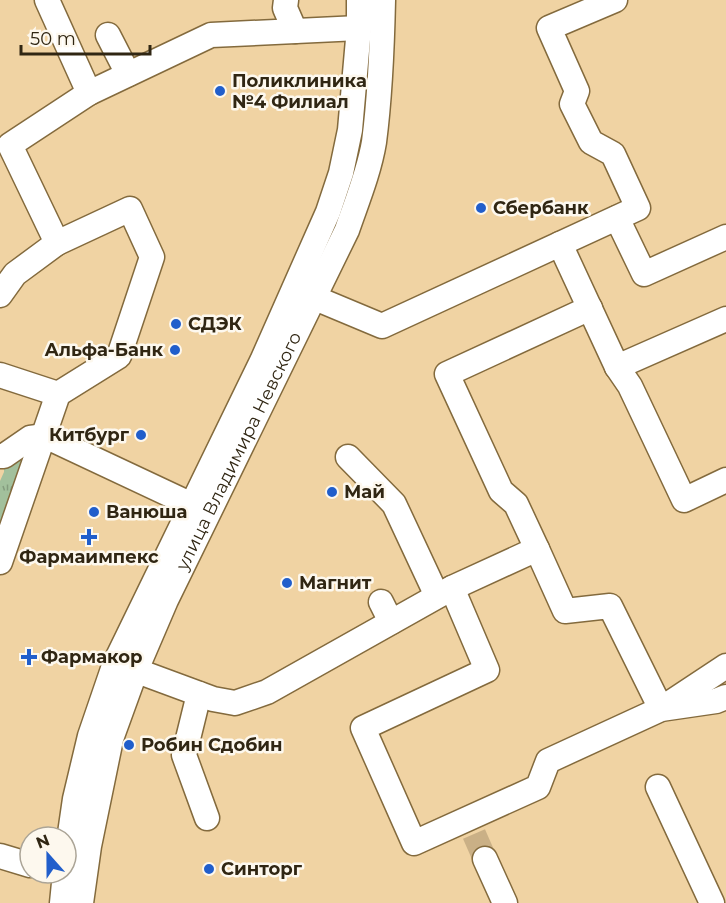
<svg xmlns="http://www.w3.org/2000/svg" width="726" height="903" viewBox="0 0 726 903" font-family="Montserrat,sans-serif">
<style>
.park{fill:url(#park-tufts)}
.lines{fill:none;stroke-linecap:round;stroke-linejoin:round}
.minor-tunnel{stroke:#cab086;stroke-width:24;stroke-dasharray:24 12;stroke-linecap:butt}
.minor-casing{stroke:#836a3d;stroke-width:27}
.minor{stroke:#fff;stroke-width:24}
.poi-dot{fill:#215ecb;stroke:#fdf8ee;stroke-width:2}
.labels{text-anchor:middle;stroke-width:5;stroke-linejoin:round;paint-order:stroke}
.poi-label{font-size:18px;font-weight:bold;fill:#302613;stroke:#fdf8ee;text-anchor:start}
.street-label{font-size:18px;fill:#302613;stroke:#fdf8ee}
</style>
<defs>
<pattern id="park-tufts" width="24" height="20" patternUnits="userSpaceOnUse" patternTransform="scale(1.5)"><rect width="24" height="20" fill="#a2c09c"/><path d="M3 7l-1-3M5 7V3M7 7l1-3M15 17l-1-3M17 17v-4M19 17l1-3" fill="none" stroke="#849c7e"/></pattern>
</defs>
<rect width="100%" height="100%" fill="#f0d3a3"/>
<polygon class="park" points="30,438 0,562 0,481 4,472 4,456"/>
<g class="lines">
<polyline class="minor-tunnel" points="474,834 485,859"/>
<g class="minor-casing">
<g id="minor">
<polyline points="47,0 89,93"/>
<polyline points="286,0 285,8 295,31"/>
<polyline points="108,35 128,74"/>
<polyline points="617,218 644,274 726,237"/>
<polyline points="560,244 617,367 630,386 684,500 726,480"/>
<polyline points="0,295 15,274 57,243 10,145 89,93 211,35 359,28"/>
<polyline points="315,298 382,326 638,208 613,154 591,142 572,104 577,91 549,28 615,0"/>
<polyline points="617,367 726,319"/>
<polyline points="0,375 58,394"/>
<polyline points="0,456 4,456 30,438 45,436 192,505"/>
<polyline points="348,457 394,504 437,596"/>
<polyline points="537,549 565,611 610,606 661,709 726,666"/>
<polyline points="0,562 58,394 119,356 152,257 130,209 57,243"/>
<polyline points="452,588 487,670 363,728 414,843 538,787 548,761 661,709 716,701 726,697"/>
<polyline points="381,602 391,622"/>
<polyline points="121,665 213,699 235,703 267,692 452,588 537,549 516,504 501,491 447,374 590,308"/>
<polyline points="199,694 184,755 207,818"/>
<polyline points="658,787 712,903"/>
<polyline points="0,856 30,865"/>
<polyline points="485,859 505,903"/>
<polyline points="66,861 75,799 90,736 115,663 262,361 328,212 341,173 350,130 359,28 359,0"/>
<polyline points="62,903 65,873"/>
<path id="s1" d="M81 903 89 846 111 739 136 670 166 600 347 230C357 201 369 172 374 142 380 96 382 47 383 0"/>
</g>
</g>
<use href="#minor" class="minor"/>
</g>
<g class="poi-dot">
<circle cx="220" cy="91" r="6"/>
<circle cx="481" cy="208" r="6"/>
<circle cx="176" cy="324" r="6"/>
<circle cx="175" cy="350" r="6"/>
<circle cx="141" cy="435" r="6"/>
<circle cx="332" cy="492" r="6"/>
<circle cx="94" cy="512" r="6"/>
<path d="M86 528h6v6h6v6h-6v6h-6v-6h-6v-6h6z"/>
<circle cx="287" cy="583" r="6"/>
<path d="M26 648h6v6h6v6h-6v6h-6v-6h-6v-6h6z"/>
<circle cx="129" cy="745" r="6"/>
<circle cx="209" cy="869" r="6"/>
</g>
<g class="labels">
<g class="poi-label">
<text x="232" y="87">Поликлиника<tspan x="232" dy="21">№4 Филиал</tspan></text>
<text x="493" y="214">Сбербанк</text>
<text x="188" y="330">СДЭК</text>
<text x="163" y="356" text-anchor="end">Альфа-Банк</text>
<text x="129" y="441" text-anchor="end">Китбург</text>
<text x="344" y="498">Май</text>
<text x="106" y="518">Ванюша</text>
<text x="89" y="563" text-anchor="middle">Фармаимпекс</text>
<text x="299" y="589">Магнит</text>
<text x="41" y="663">Фармакор</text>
<text x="141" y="751">Робин Сдобин</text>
<text x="221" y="875">Синторг</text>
</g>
<g class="street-label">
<text dy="6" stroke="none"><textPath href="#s1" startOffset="482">улица Владимира Невского</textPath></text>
</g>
</g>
<g transform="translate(48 855) rotate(339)"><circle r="28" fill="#fdf8ee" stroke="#aba496" stroke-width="1.5"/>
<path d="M0-4.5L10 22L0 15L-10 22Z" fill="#215ecb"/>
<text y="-9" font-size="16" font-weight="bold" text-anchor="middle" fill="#302613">N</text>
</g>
<path d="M21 45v9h129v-9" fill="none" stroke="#302613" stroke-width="3"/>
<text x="30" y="45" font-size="18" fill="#302613" stroke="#fdf8ee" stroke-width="4.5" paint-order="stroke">50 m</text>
</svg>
